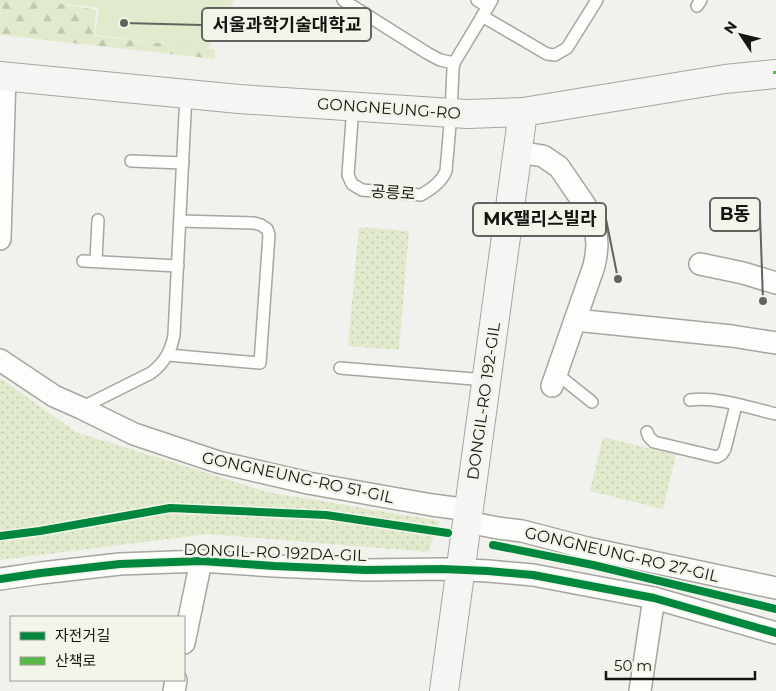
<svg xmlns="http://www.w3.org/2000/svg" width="776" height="691" viewBox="0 0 776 691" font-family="Montserrat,'Noto Sans KR',sans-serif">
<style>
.grass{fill:url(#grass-dots)}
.forest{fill:url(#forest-firs)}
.pitch{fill:#e2eace}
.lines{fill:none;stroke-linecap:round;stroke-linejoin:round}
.lane-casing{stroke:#a5a6a2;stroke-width:14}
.street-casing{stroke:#a5a6a2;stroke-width:24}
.secondary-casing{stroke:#a5a6a2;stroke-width:30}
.lane{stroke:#fdfdfc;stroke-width:11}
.street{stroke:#fdfdfc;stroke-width:21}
.secondary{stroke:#f5f5f3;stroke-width:28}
.quiet{stroke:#58b947;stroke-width:6;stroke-dasharray:12 6;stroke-linecap:butt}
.cycleway-casing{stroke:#f2f5ea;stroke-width:11}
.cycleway{stroke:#00873e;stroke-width:8}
.labels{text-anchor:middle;stroke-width:5;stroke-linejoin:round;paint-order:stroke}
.street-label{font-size:16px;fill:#151612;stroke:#f2f5ea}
.leader{fill:none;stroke:#62635f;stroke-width:2}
.callout-dot{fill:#62635f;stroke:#f2f5ea;stroke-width:2}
.callout{fill:#f2f5ea;stroke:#62635f;stroke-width:2}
.callout-label{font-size:18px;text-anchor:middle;font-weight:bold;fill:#151612}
</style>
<defs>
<pattern id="grass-dots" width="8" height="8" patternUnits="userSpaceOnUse" patternTransform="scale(1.25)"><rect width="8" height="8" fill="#e2eace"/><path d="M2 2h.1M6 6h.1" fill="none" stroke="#c1c8b0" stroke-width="1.8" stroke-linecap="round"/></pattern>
<pattern id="forest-firs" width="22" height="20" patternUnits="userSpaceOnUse" patternTransform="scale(1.25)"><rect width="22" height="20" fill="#e2eace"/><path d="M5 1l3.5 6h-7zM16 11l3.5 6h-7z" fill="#c1c8b0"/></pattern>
</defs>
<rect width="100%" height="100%" fill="#f1f2ed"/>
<g class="grass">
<polygon points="359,227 409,231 399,350 348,346"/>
<polygon points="0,378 76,432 268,492 440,521 428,552 208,534 0,560"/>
<polygon points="603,437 676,455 663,509 590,491"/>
</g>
<polygon class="forest" points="0,0 43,0 96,10 94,36 215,49 215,59 0,35"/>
<polygon class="pitch" points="33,0 234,0 208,49 95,35 99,8"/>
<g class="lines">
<g class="lane-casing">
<g id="lane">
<polyline points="343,0 427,53 440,60 454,63"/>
<polyline points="477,0 488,7"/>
<polyline points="697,6 701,0"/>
<polyline points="482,16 547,54 555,55 567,48 597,0"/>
<path d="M353 106 348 175 352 184 362 190 421 195C430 190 442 181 446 171L451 113 453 69 454 63 492 0"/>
<polyline points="131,161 183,163"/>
<polyline points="83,261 178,266"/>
<polyline points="96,261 98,220"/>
<polyline points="168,355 260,363 269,235 267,229 261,225 254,223 180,221"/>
<polyline points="340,368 486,380"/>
<polyline points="557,374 592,402"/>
<path d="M690 400C716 396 750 408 776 414"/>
<path d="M81 408 151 373C164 363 171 352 174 335L186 94"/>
<polyline points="647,432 649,437 654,442 717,457 722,454 725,449 736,405"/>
</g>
</g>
<g class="street-casing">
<g id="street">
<polyline points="518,152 543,156 559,167 585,205 592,218 596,232 597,245 596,256 594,266 552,386"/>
<polyline points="0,239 5,76"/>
<polyline points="700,264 743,273 776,283"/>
<polyline points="575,320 732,336 776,343"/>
<polyline points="0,360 54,396 81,408 134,434 218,462 308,483 432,505 469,510"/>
<polyline points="467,522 498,528 522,531 587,548 776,588"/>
<polyline points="0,579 41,573 120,564 201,561 274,566 366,570 442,569 488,571 533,575 654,598 776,633"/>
<polyline points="184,643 201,561"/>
<polyline points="174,691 176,680"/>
<polyline points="640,691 654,598"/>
</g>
</g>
<g class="secondary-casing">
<g id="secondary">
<polyline points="0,76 239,99 467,114 523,112 725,79 776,74"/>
<polyline points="444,691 523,112"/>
</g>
</g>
<use href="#lane" class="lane"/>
<use href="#street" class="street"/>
<use href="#secondary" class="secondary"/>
<polyline class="quiet" points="776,74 776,71"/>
<g class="cycleway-casing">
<g id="cycleway">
<polyline points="0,536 40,531 170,508 326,515 448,533"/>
<polyline points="493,545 593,565 776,609"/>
<polyline points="0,579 41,573 120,564 201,561 274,566 366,570 442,569 488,571 533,575 654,598 776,633"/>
</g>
</g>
<use href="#cycleway" class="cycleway"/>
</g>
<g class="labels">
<g class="street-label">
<text transform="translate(389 108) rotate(4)" y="6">GONGNEUNG-RO</text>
<text transform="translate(393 192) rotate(4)" y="6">공릉로</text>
<text transform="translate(483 401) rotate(-82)" y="6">DONGIL-RO 192-GIL</text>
<text transform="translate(298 477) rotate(12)" y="6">GONGNEUNG-RO 51-GIL</text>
<text transform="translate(275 552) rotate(2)" y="6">DONGIL-RO 192DA-GIL</text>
<text transform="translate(622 554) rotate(13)" y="6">GONGNEUNG-RO 27-GIL</text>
</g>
</g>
<path class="leader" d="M124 23L202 25M763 301L760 214M618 279L606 219"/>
<g class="callout-dot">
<circle cx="124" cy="23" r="5"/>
<circle cx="763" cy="301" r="5"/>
<circle cx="618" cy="279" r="5"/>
</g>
<g class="callout">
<rect x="202" y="8" width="169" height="33" rx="5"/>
<rect x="710" y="198" width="50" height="33" rx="5"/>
<rect x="473" y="203" width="133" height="33" rx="5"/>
</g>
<g class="callout-label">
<text x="287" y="31">서울과학기술대학교</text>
<text x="735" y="220">B동</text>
<text x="540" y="225">MK팰리스빌라</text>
</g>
<rect x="10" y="616" width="175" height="65" fill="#f2f5ea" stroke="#9a9c94"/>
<rect x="20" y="632" width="25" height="8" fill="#00873e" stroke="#9a9c94"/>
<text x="55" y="641" font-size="15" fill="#151612">자전거길</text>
<rect x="20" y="657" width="25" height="8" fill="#58b947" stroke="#9a9c94"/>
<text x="55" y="666" font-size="15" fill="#151612">산책로</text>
<g transform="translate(741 35) rotate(305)" stroke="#f2f5ea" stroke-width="4" paint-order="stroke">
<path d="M0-4L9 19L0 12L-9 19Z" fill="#151612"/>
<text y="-8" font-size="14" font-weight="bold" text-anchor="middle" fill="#151612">N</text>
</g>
<path d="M606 671v8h149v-8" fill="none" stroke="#151612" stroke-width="2.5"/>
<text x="614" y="671" font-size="15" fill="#151612" stroke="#f2f5ea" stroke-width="4" paint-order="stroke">50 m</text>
</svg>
